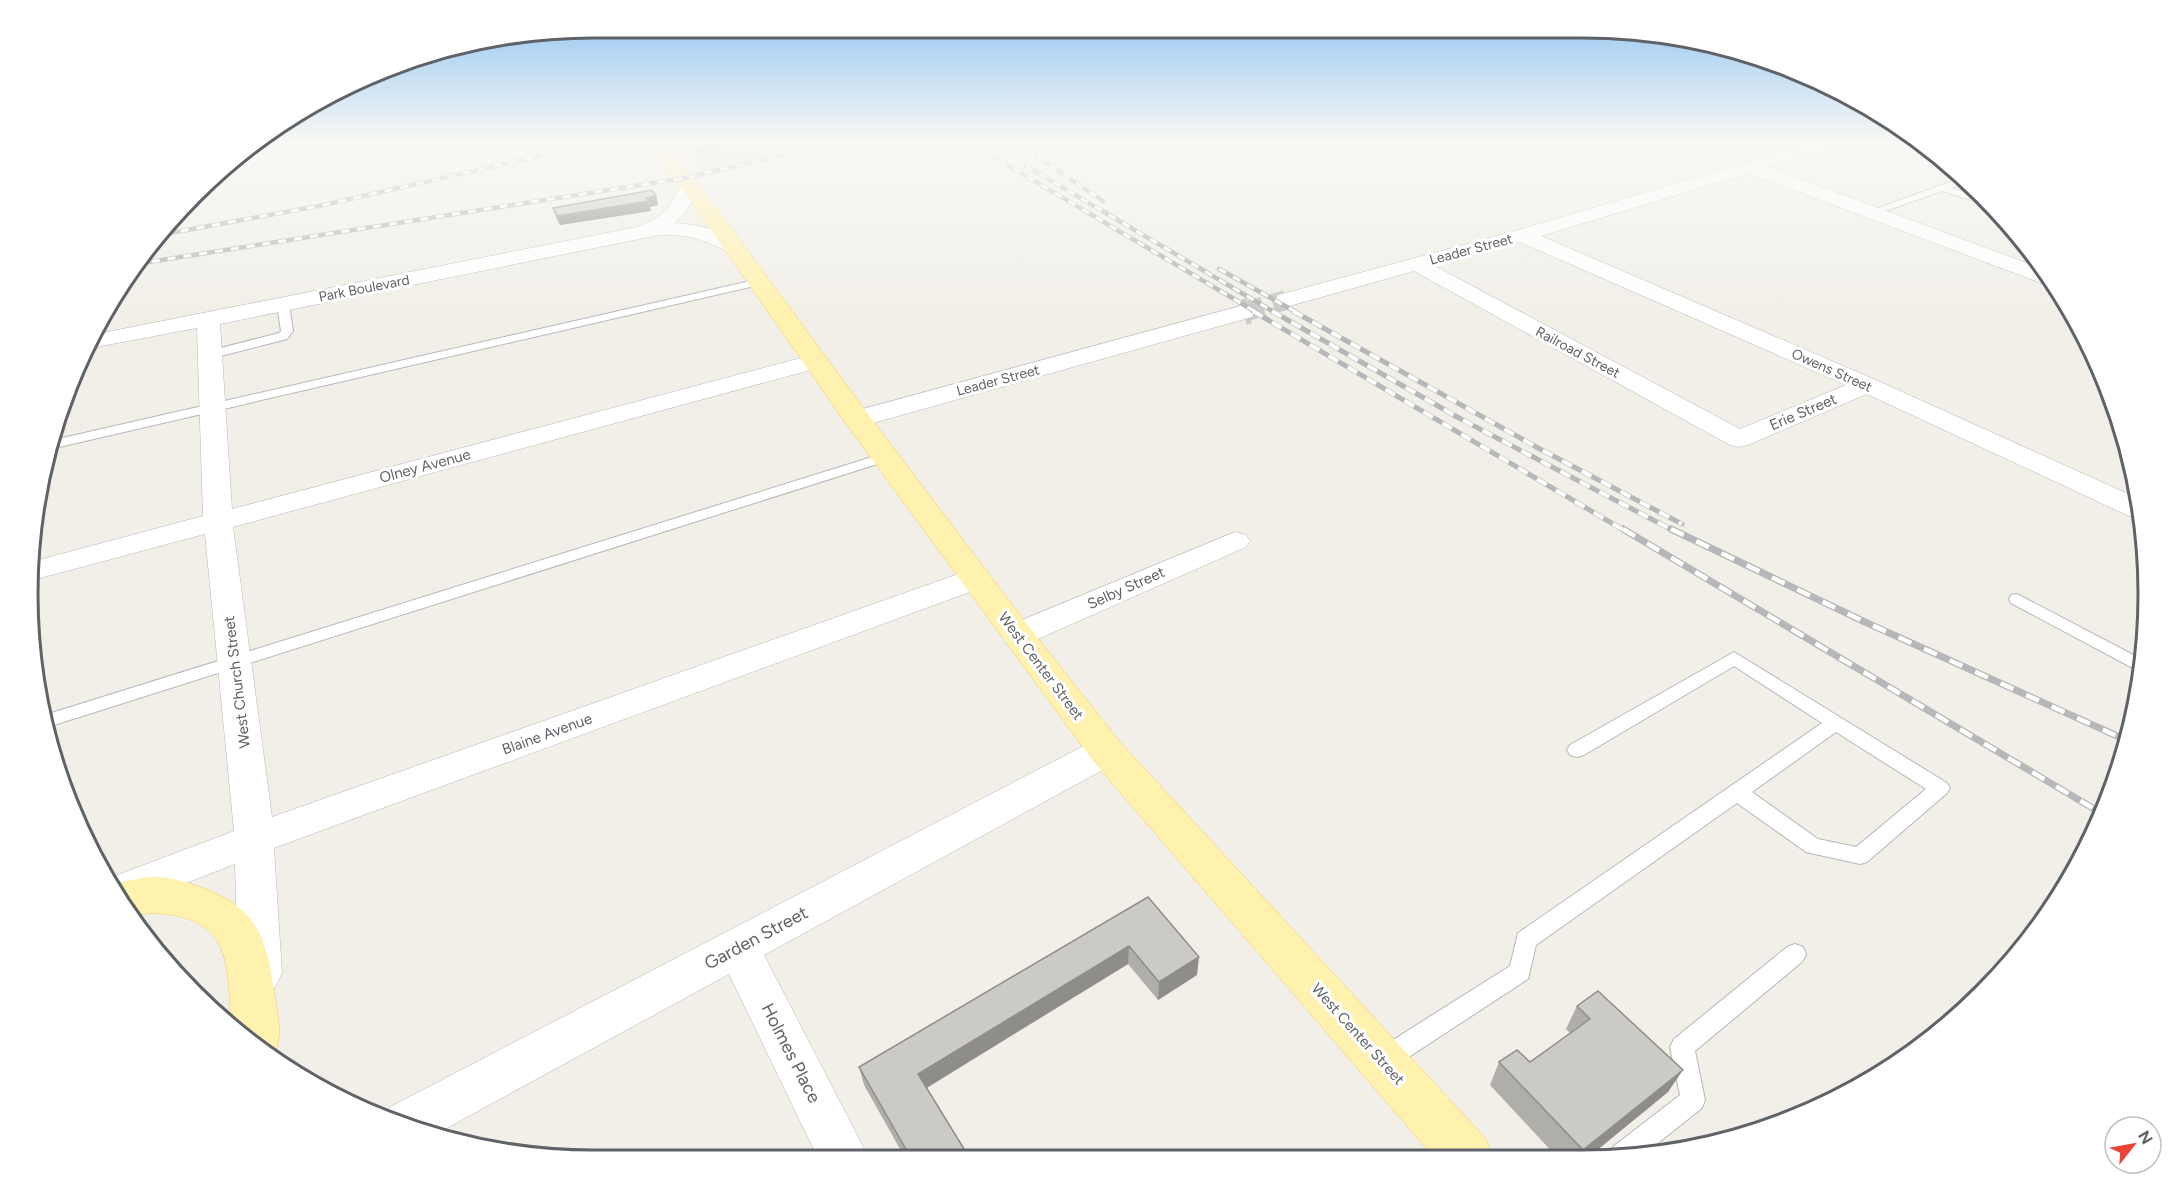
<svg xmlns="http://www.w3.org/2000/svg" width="2175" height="1187" viewBox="0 0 2175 1187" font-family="Figtree,sans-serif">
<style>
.green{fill:#c5e8c5}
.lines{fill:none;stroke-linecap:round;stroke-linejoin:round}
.street-tunnel-far1{stroke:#ccccc8;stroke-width:20;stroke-dasharray:20 10;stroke-linecap:butt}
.street-tunnel{stroke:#ccccc8;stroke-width:26;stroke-dasharray:26 13;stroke-linecap:butt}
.lane-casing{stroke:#b5b8bc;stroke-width:2}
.street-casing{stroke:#b5b8bc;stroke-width:1}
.primary-casing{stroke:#f2c960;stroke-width:1}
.lane{fill:#fff;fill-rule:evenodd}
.street{fill:#fff;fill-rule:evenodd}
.primary{fill:#fff2af;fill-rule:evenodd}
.rail-far2-casing{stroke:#b6b7b8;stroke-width:4.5}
.rail-far1-casing{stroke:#b6b7b8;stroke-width:5}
.rail-casing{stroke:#b6b7b8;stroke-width:7}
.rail-far2{stroke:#fff;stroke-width:3;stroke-dasharray:8;stroke-linecap:butt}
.rail-far1{stroke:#fff;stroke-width:4;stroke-dasharray:11;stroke-linecap:butt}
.rail{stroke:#fff;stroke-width:4.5;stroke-dasharray:14;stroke-linecap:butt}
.wall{fill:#afaea9}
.shaded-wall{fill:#8f8d8a}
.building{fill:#cccac5;stroke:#8f8d8a;stroke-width:1.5}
.labels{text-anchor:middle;stroke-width:6;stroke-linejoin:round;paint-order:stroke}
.far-street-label{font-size:14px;fill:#5f6368;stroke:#fff}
.street-label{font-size:15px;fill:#5f6368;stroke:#fff}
.near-street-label{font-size:18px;fill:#5f6368;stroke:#fff}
.rim{fill:none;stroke:#5f6368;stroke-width:3}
</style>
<rect width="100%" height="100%" fill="#f1efe8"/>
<polygon class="green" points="684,144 812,144 701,170"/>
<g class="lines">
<polyline class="street-tunnel-far1" points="1244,312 1286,300"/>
<polyline class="street-tunnel" points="1244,312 1249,311"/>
<g class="lane-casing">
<g id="lane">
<polygon points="1964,177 1968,182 1951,188 1985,199 1991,206 1942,191 1876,214 1867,212"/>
<polygon points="759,279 763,280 763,284 46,450 49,441"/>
<polygon points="283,300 289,304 293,331 287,339 209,359 205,358 203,355 205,352 279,333 281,331 277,304"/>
<polygon points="885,453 890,454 892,457 890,460 51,726 48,714"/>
<polygon points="2017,594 2143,660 2142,673 2011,603 2009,599 2011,595"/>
<path d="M1734 652 1947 783 1950 788 1947 793 1867 862 1860 864 1806 852 1737 803 1536 945 1528 979 1392 1068 1383 1071 1374 1068 1371 1060 1374 1052 1510 966 1518 933 1822 723 1734 666 1584 755 1577 757 1570 755 1567 750 1570 745ZM1836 732 1926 789 1856 847 1818 839 1752 792Z"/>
<polygon points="1795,944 1803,947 1806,954 1803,961 1695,1051 1705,1100 1702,1108 1643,1155 1610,1155 1614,1146 1680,1095 1670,1047 1674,1039 1787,947"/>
</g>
</g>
<g class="street-casing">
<g id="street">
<path d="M1810 144H1836L1833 148 1768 167 2043 269 2053 284 2041 283 1749 173 1541 236 1876 380 2137 498 2140 518 2129 516 1867 394 1748 445 1739 447 1730 445 1414 271 1286 307 1278 305 1275 300 1278 295 1515 231ZM1520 242 1846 385 1740 429 1435 266Z"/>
<path d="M690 180 697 182 699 186 688 208 675 223C693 224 733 231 743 246L740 250C725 254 713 243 698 239 686 235 672 235 659 235L220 324 232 509 816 354 825 356 828 361 825 366 233 527 272 817 964 572 975 569 986 572 991 579 986 586 274 848 282 973 275 987 260 992 245 987 238 973 235 864 129 905 112 877 234 831 205 534 33 580 35 561 203 516 197 328 91 348 97 334 637 227 655 219 667 210 683 182Z"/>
<polygon points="1244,305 1252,307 1255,312 1252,317 866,425 857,427 848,425 844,419 848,413"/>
<polygon points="1235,532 1246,535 1250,541 1246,547 1029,643 1017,646 1005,643 1001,635 1005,627"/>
<polygon points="1106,737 1119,741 1124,751 1119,761 764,955 869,1158 818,1158 729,974 434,1135 386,1116 390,1107 1093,741"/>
</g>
</g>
<g class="primary-casing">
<g id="primary">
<polygon points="647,144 665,144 697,182 867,413 1029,627 1119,741 1485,1138 1493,1156 1433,1156 1093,761 847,425 683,190"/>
<path d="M148 877C165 876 182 881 197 886 258 907 267 937 275 997 278 1017 283 1035 274 1055L231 1019C229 996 230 965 219 944 205 916 163 910 135 915L116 883Z"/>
</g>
</g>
<use href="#lane" class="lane"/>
<use href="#street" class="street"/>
<use href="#primary" class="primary"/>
<g class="rail-far2-casing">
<g id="rail-far2">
<polyline points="972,144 1256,312"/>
<polyline points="1026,144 1043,161 1103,201"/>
<polyline points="1026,166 1274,312"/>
<polyline points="165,234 319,206 593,144"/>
<polyline points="136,264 685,178 827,144"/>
<polyline points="1219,269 1296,312"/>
</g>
</g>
<g class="rail-far1-casing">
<g id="rail-far1">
<polyline points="1253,311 1625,531"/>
<polyline points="1272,311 1459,418 1674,531"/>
<polyline points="1293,311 1540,449 1682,524"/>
</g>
</g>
<g class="rail-casing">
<g id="rail">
<polyline points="1623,529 2101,813"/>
<polyline points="1671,529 1865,622 2126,740"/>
</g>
</g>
<use href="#rail-far2" class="rail-far2"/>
<use href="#rail-far1" class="rail-far1"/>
<use href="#rail" class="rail"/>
</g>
<g class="wall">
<polygon points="691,144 745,144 697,153"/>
<polygon points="656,196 658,205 650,207 651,211 560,225 556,218 553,208"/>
<polygon points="1148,897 1197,975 1158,1000 1128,964 927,1088 969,1157 905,1158 864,1085 859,1067"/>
<polygon points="1577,1006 1668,1092 1591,1155 1556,1156 1490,1085 1499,1062 1530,1062 1570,1033 1566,1029"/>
</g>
<g class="shaded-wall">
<polygon points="696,144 745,144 697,153"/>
<polygon points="656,196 658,205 650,207 651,211 560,225 557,216"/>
<polygon points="1129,946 1128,964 921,1091 918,1074"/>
<polygon points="1199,957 1197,975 1158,1000 1159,982"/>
<polygon points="1683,1070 1668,1092 1591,1155 1580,1155 1583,1150"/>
</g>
<g class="building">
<polygon points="652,190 656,196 646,198 649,201 557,216 553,208"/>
<polygon points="1148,897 1199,957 1159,982 1129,946 918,1074 969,1157 911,1158 859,1067"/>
<polygon points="1598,991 1683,1070 1583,1150 1499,1062 1517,1050 1530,1062 1590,1019 1577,1006"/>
</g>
<linearGradient id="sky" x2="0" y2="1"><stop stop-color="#8fc3f1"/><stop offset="0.46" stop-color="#f9f8f5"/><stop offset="1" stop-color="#f9f8f5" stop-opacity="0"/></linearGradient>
<rect width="2175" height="310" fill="url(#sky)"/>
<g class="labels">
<g class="far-street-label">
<text transform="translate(1471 249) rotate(-15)" y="5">Leader Street</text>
<text transform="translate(364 288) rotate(-11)" y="5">Park Boulevard</text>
<text transform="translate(1578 352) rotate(28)" y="5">Railroad Street</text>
<text transform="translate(1832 370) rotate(24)" y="5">Owens Street</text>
<text transform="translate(998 380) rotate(-15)" y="5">Leader Street</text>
</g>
<g class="street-label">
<text transform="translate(1803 412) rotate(-23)" y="5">Erie Street</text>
<text transform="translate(425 466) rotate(-15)" y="5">Olney Avenue</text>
<text transform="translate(1126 588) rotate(-24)" y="5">Selby Street</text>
<text transform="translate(1041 666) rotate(53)" y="5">West Center Street</text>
<text transform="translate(237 682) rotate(-97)" y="5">West Church Street</text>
<text transform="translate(547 734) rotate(-20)" y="5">Blaine Avenue</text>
<text transform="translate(1358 1034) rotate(48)" y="5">West Center Street</text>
</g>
<g class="near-street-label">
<text transform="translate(756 938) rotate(-28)" y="6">Garden Street</text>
<text transform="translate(791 1053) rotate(63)" y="6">Holmes Place</text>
</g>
</g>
<path d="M0 0H2175V1187H0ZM594 38H1582A556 556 0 0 1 2138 594V594A556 556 0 0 1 1582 1150H594A556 556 0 0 1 38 594V594A556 556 0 0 1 594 38Z" fill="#fff" fill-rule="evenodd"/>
<path class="rim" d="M594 38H1582A556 556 0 0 1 2138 594V594A556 556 0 0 1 1582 1150H594A556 556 0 0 1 38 594V594A556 556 0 0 1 594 38Z"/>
<g transform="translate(2133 1145) rotate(59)"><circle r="28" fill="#ffffff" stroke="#bfc1c3" stroke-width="1.5"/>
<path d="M0-4.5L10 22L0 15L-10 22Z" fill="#ea4335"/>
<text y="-9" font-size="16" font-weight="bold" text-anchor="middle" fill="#5f6368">N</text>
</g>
</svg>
